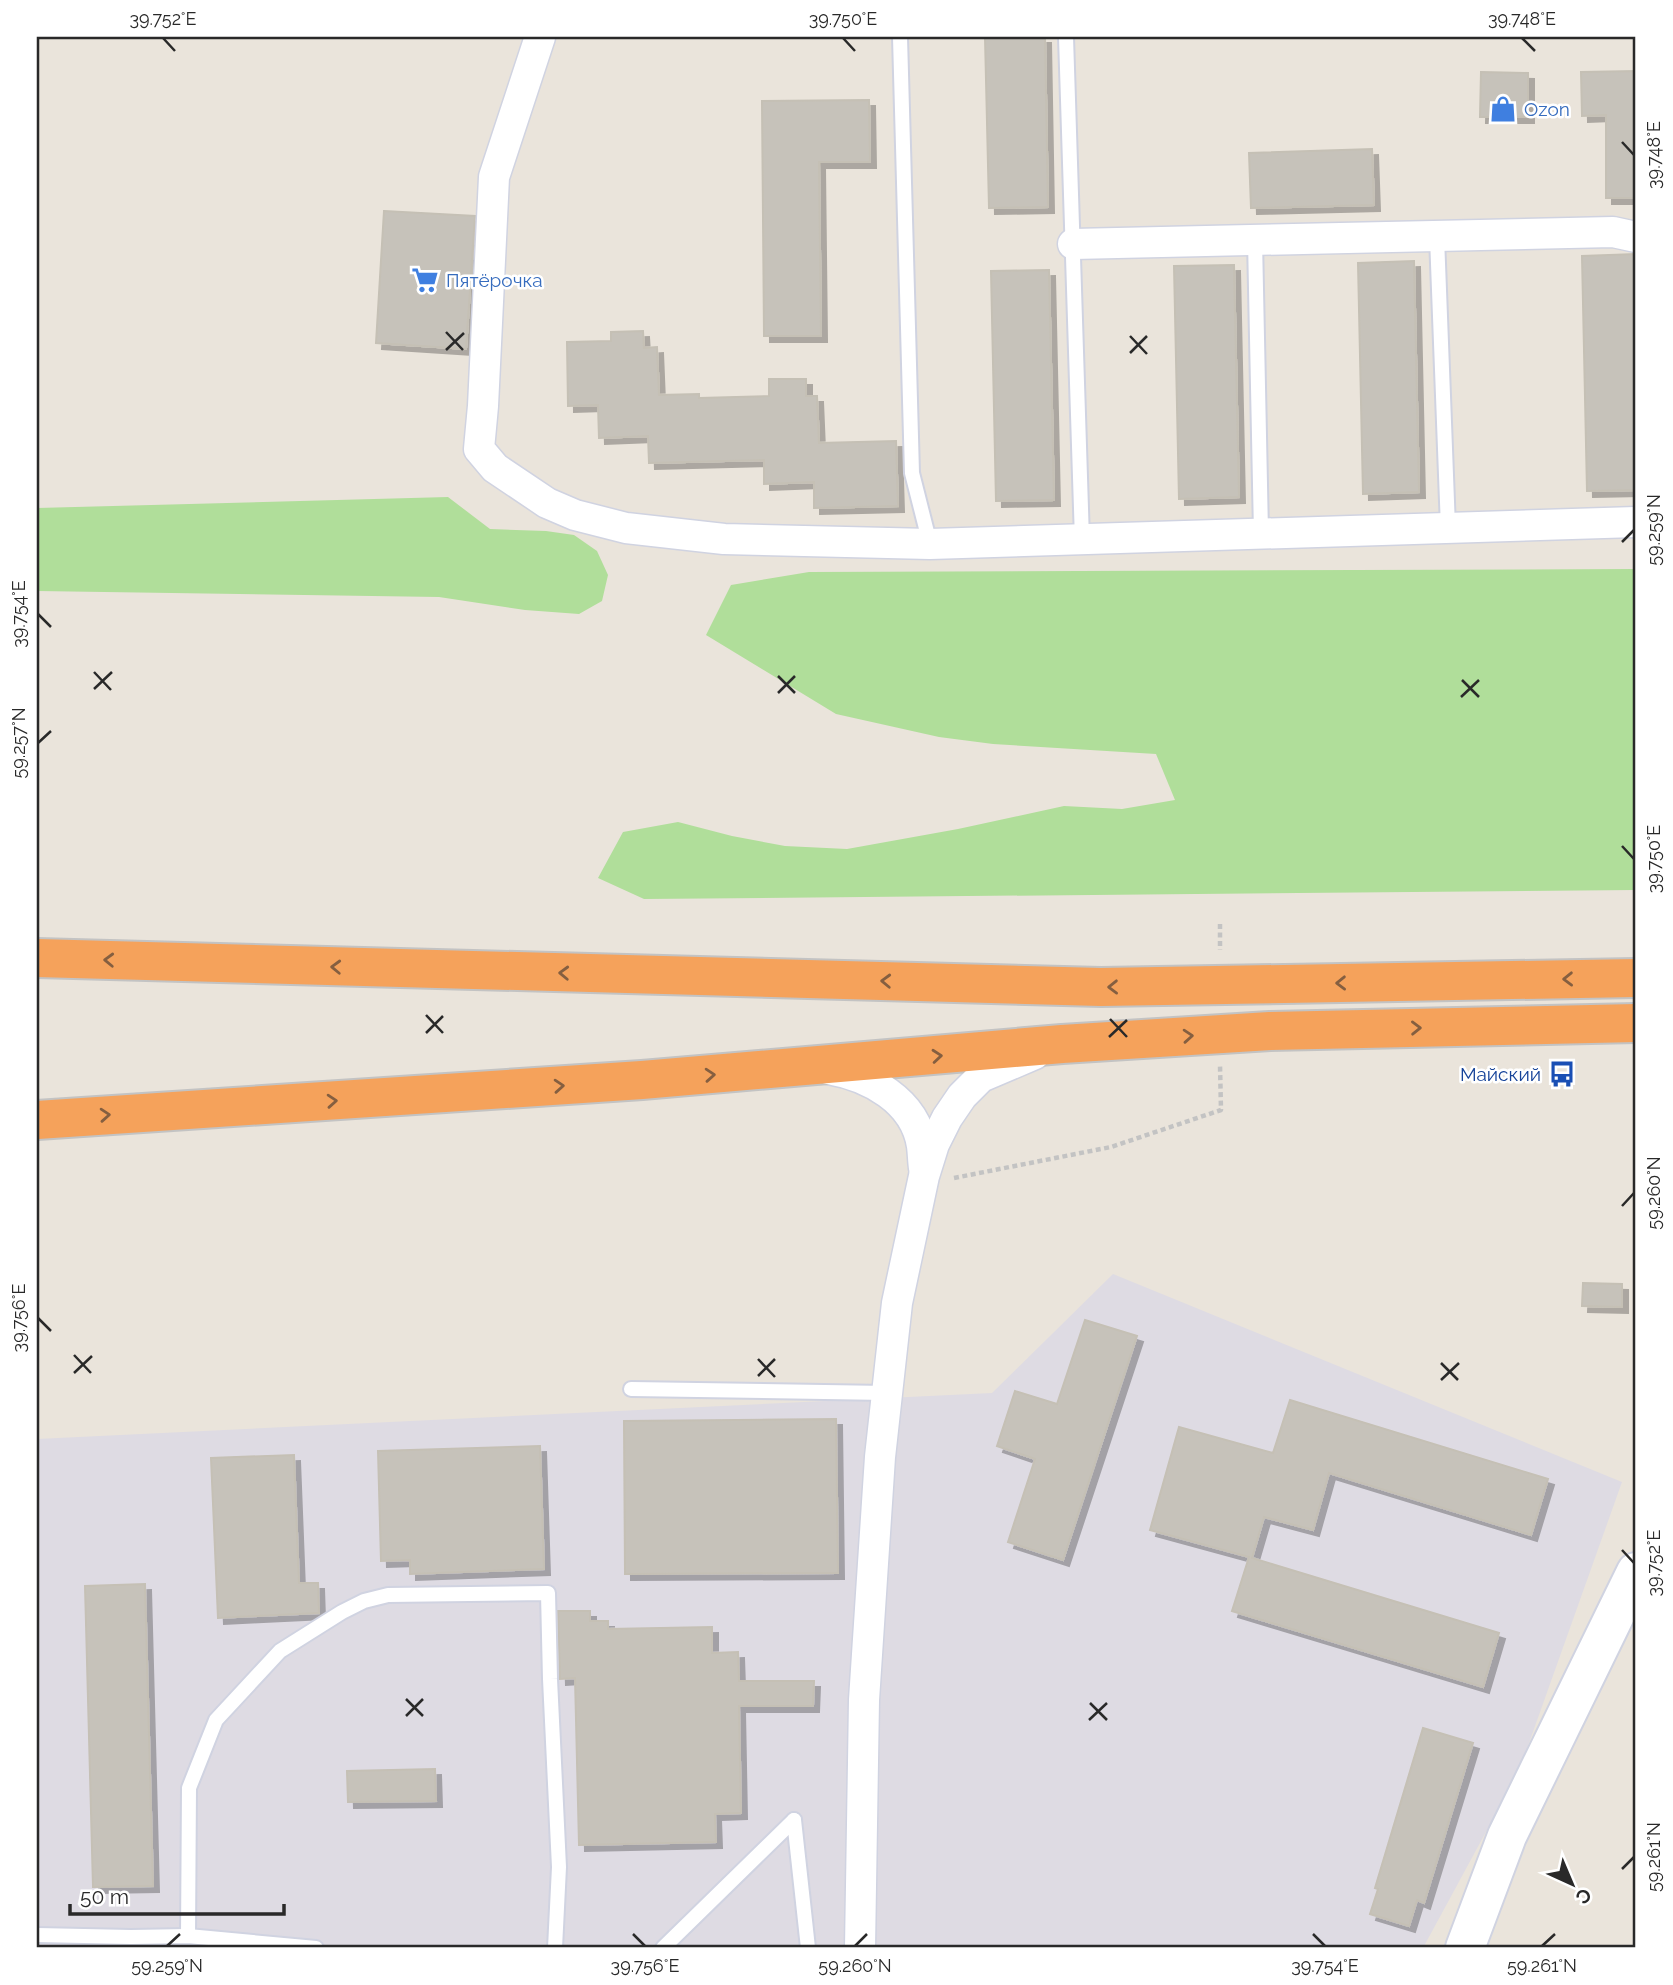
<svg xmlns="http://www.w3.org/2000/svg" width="1673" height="1985" viewBox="0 0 1673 1985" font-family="Raleway,sans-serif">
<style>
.industrial{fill:#dedbe3}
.green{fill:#b0de9a}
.building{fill:#c6c2ba;stroke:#c5c0b5;stroke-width:2;filter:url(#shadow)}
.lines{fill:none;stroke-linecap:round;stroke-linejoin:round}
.lane-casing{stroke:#d0d3e1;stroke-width:18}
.street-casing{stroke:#d0d3e1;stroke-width:33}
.secondary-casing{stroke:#d0d3e1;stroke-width:42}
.highway-casing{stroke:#c3c3c3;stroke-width:42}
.path{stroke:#c3c3c3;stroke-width:4.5;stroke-dasharray:5 3.5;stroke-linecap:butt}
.lane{stroke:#fff;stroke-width:14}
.street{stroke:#fff;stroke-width:30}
.secondary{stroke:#fff;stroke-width:38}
.highway{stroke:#f5a25b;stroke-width:38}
.oneway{stroke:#855f40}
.ticks{fill:none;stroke:#292929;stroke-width:2.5}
.labels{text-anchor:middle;stroke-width:5;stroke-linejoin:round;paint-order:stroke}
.shop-label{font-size:19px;fill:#366cbe;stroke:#fff;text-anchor:start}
.transit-label{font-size:19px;fill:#164399;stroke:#fff;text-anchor:end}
.neatline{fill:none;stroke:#292929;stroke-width:2.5}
.ticks-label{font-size:18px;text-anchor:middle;fill:#292929}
</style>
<defs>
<filter id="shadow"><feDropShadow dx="6" dy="6" stdDeviation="0" flood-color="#0004"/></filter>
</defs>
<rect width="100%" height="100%" fill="#eae4db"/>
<polygon class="industrial" points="1113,1274 1622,1482 1519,1771 1423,1948 37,1948 37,1439 992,1393"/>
<g class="green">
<polygon points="448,497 490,529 546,531 574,535 597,551 608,575 602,601 579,614 525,610 439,597 37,591 37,508"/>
<polygon points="1636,569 1636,890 644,899 598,878 623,832 678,822 732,836 785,846 847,849 958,829 1064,806 1122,809 1175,800 1156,754 993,744 939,737 836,714 706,635 731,585 809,572"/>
</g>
<g class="building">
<polygon points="985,37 1045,37 1048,207 989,208"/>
<polygon points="1636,71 1636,198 1606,198 1606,115 1582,116 1581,72"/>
<polygon points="1481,72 1528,73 1528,117 1480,117"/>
<polygon points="869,100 870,162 819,162 821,336 764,336 762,101"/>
<polygon points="1372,149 1374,205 1251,208 1249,153"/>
<polygon points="384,211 475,216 466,349 376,343"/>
<polygon points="1636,254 1636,490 1587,491 1582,256"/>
<polygon points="1414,261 1419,492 1363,494 1358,263"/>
<polygon points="1234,265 1239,497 1179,499 1174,266"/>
<polygon points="1049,270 1054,500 996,501 991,271"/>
<polygon points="643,331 644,348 657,347 659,395 699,394 699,398 769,396 769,379 806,379 806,396 817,396 819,443 896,441 898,506 814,508 814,482 764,484 764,460 649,463 648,436 599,438 598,405 568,406 567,342 611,341 611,332"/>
<polygon points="1583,1283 1622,1284 1622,1307 1582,1306"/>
<polygon points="1085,1320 1137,1336 1063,1560 1008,1542 1035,1459 997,1446 1015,1391 1057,1404"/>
<polygon points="1290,1400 1548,1479 1531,1535 1329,1473 1313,1530 1264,1517 1252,1558 1499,1633 1483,1687 1232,1611 1249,1557 1150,1530 1179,1427 1273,1453"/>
<polygon points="836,1419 838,1573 625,1574 624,1421"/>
<polygon points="540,1446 544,1569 410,1574 410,1560 381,1561 378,1451"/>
<polygon points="294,1455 299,1583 318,1583 319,1613 218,1618 211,1458"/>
<polygon points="145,1584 153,1886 93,1887 85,1586"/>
<polygon points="558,1611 590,1611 590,1621 608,1621 608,1629 712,1627 712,1653 738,1652 739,1681 814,1681 813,1706 739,1706 741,1813 715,1814 716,1842 579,1845 575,1678 560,1679"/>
<polygon points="1423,1728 1473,1743 1424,1903 1417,1900 1409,1926 1370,1914 1378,1889 1375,1888"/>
<polygon points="435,1769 436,1801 348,1802 347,1771"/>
</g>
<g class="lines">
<g class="lane-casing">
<g id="lane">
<polyline points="900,37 912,473 930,544"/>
<polyline points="1066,37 1082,540"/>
<polyline points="1437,237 1448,528"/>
<polyline points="1255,240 1261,533"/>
<polyline points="631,1389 887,1393"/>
<polyline points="794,1820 808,1948"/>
<polyline points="37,1935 131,1937 188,1936 316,1948"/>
<polyline points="188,1936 189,1788 216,1720 280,1651 342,1612 364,1601 388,1595 548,1593 550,1679 559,1867 555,1948"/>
<polyline points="663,1948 794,1820"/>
</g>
</g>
<g class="street-casing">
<g id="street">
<polyline points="540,37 494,177 483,406 479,449 495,468 547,503 575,515 626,528 724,539 930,544 1636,522"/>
<polyline points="1073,244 1613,232 1636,237"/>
<path d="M828 1069C869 1076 915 1100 922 1146 923 1154 923 1161 924 1168"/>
<polyline points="860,1948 864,1700 880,1457 897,1303 924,1176 934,1144 947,1118 962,1096 981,1077 1035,1054"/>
</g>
</g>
<g class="secondary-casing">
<polyline id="secondary" points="1465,1948 1507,1836 1636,1572"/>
</g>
<g class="highway-casing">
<g id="highway">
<polyline points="37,958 1101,987 1636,978"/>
<polyline points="37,1120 642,1080 1062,1044 1270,1031 1636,1023"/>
</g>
</g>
<g class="path">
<polyline points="1220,924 1220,950"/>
<polyline points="954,1178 1111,1147 1221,1110 1220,1065"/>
</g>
<use href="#lane" class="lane"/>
<use href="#street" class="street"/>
<use href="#secondary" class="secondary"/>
<use href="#highway" class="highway"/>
</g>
<defs><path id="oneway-chevron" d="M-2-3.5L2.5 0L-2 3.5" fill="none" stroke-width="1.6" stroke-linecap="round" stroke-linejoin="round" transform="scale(1.75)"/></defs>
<g class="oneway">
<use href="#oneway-chevron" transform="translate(109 960) rotate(-178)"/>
<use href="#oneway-chevron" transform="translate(336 967) rotate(-178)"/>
<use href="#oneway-chevron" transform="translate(564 973) rotate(-178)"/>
<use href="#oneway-chevron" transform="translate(1568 979) rotate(179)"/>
<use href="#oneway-chevron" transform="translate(886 981) rotate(-178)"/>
<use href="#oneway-chevron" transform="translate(1341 983) rotate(179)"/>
<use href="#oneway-chevron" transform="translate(1113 987) rotate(179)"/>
<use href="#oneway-chevron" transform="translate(1416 1028) rotate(-1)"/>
<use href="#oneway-chevron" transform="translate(1188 1036) rotate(-4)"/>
<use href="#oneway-chevron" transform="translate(937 1056) rotate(-5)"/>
<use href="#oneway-chevron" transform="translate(710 1075) rotate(-4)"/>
<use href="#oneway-chevron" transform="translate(559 1086) rotate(-4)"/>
<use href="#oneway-chevron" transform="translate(332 1101) rotate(-4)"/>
<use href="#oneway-chevron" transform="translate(105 1115) rotate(-4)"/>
</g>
<path class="ticks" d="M163 38 175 51M843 38 855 51M1522 38 1535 51M1622 142 1634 155M446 332 463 350M1130 336 1147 354M446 350 464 333M1130 353 1147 336M1622 542 1634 530M38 614 51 627M94 672 111 690M778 676 795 693M1462 680 1479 697M94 689 112 672M778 693 795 676M1461 697 1479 680M38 743 51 731M1622 846 1634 859M426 1015 443 1033M1110 1019 1127 1037M426 1033 443 1016M1109 1037 1127 1020M1622 1206 1634 1193M38 1318 51 1331M74 1355 91 1373M758 1359 775 1377M1441 1363 1458 1380M74 1373 92 1356M758 1376 775 1359M1441 1380 1459 1363M1622 1550 1634 1563M406 1699 423 1716M1090 1703 1107 1720M406 1716 423 1699M1089 1720 1107 1703M1622 1869 1634 1857M633 1934 645 1946M1313 1934 1325 1946M167 1946 180 1934M855 1946 867 1934M1542 1946 1555 1934"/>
<defs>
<g id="shop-bare" transform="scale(2.1)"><path d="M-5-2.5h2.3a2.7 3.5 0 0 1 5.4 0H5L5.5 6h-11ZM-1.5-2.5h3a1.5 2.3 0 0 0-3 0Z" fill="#3f7fe0" stroke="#fff" stroke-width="2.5" paint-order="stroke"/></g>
<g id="supermarket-bare" transform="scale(2.1)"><path d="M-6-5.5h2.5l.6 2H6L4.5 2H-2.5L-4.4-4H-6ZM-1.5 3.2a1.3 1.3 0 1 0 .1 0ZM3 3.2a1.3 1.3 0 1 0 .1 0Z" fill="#3f7fe0" stroke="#fff" stroke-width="2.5" paint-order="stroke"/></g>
<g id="bus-bare" transform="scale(2.1)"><path d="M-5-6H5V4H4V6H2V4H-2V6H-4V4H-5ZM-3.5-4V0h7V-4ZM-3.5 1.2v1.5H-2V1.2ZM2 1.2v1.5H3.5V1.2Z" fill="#1a4fb4" stroke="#fff" stroke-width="2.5" paint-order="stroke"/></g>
</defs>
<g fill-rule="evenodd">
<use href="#shop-bare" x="1503" y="109"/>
<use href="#supermarket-bare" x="425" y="280"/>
<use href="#bus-bare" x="1562" y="1074"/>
</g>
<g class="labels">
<g class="shop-label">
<text x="1524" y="116">Ozon</text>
<text x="446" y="287">Пятёрочка</text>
</g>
<g class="transit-label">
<text x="1541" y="1081">Майский</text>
</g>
</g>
<rect width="1673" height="1985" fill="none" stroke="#ffffff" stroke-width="77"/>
<g transform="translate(1572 1884) rotate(136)" stroke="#ffffff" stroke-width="5" paint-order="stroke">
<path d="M0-5L12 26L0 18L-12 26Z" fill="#292929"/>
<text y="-10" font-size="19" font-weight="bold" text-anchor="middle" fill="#292929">С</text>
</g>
<path d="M70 1904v10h214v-10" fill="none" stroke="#292929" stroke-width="3.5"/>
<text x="80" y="1904" font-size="21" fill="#292929" stroke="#ffffff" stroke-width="5" paint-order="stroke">50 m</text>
<rect x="38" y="38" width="1596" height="1908" class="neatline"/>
<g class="ticks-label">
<text x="163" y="25">39.752°E</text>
<text x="843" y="25">39.750°E</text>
<text x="1522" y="25">39.748°E</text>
<text transform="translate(1654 155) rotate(-90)" y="6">39.748°E</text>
<text transform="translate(1654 530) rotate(-90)" y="6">59.259°N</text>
<text transform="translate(19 614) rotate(-90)" y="6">39.754°E</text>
<text transform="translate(19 743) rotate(-90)" y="6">59.257°N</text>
<text transform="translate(1654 859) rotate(-90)" y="6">39.750°E</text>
<text transform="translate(1654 1193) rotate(-90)" y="6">59.260°N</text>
<text transform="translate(19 1318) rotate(-90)" y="6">39.756°E</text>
<text transform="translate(1654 1563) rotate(-90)" y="6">39.752°E</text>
<text transform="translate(1654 1857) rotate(-90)" y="6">59.261°N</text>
<text x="167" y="1972">59.259°N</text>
<text x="645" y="1972">39.756°E</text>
<text x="855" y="1972">59.260°N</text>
<text x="1325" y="1972">39.754°E</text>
<text x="1542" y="1972">59.261°N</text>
</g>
</svg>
